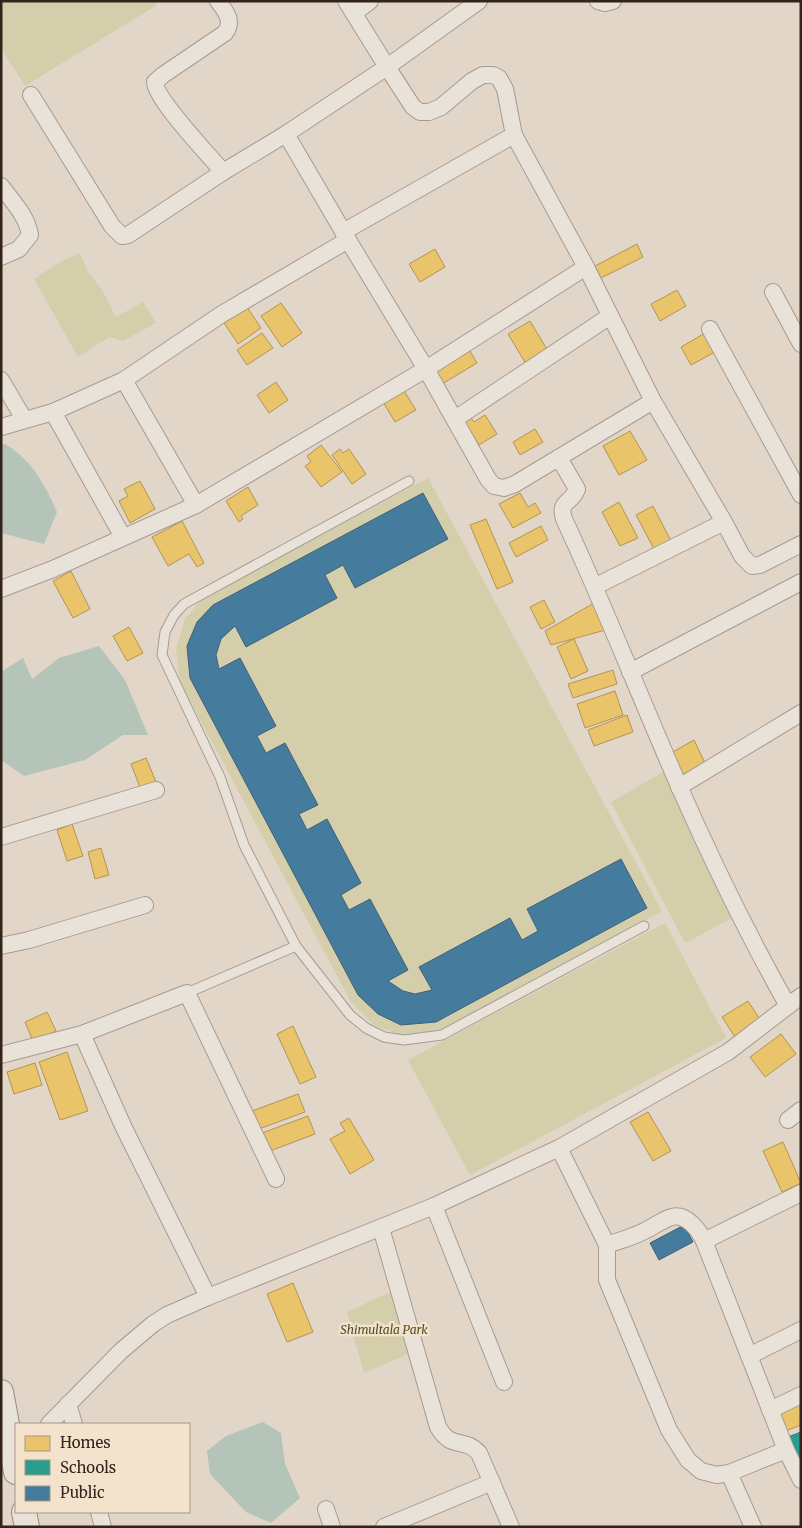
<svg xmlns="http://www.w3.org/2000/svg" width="802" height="1528" viewBox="0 0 802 1528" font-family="Merriweather,serif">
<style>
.green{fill:#d4ceaa}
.water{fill:#b4c4b8}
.homes{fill:#e9c46a;stroke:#b29452}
.schools{fill:#2a9d8f;stroke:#2d786c}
.public{fill:#457b9d;stroke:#406176}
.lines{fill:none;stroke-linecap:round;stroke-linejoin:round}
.service-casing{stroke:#a69b92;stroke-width:11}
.minor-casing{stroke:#a69b92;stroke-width:18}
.secondary-casing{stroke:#968b82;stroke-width:26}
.service{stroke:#e9e2d9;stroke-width:9}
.minor{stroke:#e9e2d9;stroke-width:16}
.secondary{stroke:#e9e2d9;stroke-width:24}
.labels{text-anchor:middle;stroke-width:5;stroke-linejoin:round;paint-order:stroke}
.park-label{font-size:12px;font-style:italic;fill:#4a4f22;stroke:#f4e3cc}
</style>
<rect width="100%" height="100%" fill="#e2d6c8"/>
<g class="green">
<polygon points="1,1 155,1 157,5 25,86 1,48"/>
<polygon points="80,253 88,272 102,290 116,317 143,302 156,323 123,341 109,337 78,357 34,279 62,261"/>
<polygon points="428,478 662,911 442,1031 403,1036 374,1025 351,1002 180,682 176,649 185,619 201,600"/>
<polygon points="665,771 734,917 685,943 611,802"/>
<polygon points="665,923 726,1038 470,1175 408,1060"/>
<polygon points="401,1287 422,1348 364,1373 347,1312"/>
</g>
<g class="water">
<path d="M5 444C32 460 45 485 57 512L44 544 1 533V445Z"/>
<polygon points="99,646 125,680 148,735 123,735 85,760 24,776 1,760 1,672 23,658 32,679 59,658"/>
<polygon points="263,1422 281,1433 285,1464 300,1498 271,1523 246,1512 210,1474 207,1451 226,1436"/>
</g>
<g class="homes">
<polygon points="637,244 643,257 601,278 595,266"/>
<polygon points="435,249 445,267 420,282 409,264"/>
<polygon points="677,290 686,306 660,321 651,304"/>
<polygon points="281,303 302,333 282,347 261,316"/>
<polygon points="247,307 261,328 238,344 224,323"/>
<polygon points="530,321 548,351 526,364 508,334"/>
<polygon points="262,333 273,348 247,365 237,350"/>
<polygon points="705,333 715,352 691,365 681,347"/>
<polygon points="470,351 477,363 442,384 435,372"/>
<polygon points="276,382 288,400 269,413 257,395"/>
<polygon points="403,389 416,410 395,422 383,402"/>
<polygon points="485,415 497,434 479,445 464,422 471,418 474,422"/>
<polygon points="535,429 543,442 520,455 513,442"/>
<polygon points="630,431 647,460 619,475 603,446"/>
<polygon points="321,445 342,472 321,487 305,466 311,462 307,456"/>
<polygon points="340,449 343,453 349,449 366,474 352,484 332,455"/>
<polygon points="140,481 155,509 130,523 119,501 128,496 124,489"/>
<polygon points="248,487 258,505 241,516 243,519 239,522 226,501"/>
<polygon points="520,493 528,507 535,503 541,513 513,528 499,504"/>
<polygon points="619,502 638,538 620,546 602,512"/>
<polygon points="653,506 671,541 654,549 636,515"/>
<polygon points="486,519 513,582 497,589 470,525"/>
<polygon points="182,521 204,563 197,567 189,554 168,566 152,537"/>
<polygon points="541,526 548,540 516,557 509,543"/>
<polygon points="71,571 90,609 73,618 53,581"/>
<polygon points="544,600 555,622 541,629 530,607"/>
<polygon points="596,602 609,629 551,645 545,631"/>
<polygon points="129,627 143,653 127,661 113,636"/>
<polygon points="574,639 588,671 571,679 557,647"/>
<polygon points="613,670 617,684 573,698 568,684"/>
<polygon points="615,691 623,715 585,728 577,704"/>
<polygon points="627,715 633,732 594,746 588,730"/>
<polygon points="694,740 705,763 682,775 671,753"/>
<polygon points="146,758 157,784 141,790 131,764"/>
<polygon points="72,824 83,856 67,861 57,830"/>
<polygon points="101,848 109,875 95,879 88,852"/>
<polygon points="748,1001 761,1021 735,1037 722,1017"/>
<polygon points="47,1012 56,1031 33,1041 25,1022"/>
<polygon points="293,1026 316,1077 300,1084 277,1034"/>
<polygon points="781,1034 796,1054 765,1077 750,1057"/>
<polygon points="67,1052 88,1111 60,1120 39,1062"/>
<polygon points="35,1063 42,1085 14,1094 7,1072"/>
<polygon points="298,1094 305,1112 259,1129 252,1111"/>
<polygon points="648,1112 671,1151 653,1161 630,1122"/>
<polygon points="308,1116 315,1134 270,1151 262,1133"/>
<polygon points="349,1118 374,1160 350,1174 330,1139 345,1131 340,1123"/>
<polygon points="783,1142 801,1183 782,1192 763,1151"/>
<polygon points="293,1283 313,1332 287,1342 267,1294"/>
<polygon points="801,1399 801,1425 783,1432 775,1411"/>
</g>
<polygon class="schools" points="801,1432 801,1471 788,1437"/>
<g class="public">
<polygon points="423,493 448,539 355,588 343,565 325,575 337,598 246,647 235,626 221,639 216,655 219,669 240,658 276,726 257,736 266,753 285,743 318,805 299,814 307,830 327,819 361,883 341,895 349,910 370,899 408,970 388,981 403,991 415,994 432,990 419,967 510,918 522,940 538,931 527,909 621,859 647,908 436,1022 401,1025 378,1014 358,995 190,678 187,646 197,622 213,605"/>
<polygon points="684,1225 693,1242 659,1260 650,1243"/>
</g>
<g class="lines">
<g class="service-casing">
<g id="service">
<polyline points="296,946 350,1015 366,1028 384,1037 404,1040 442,1035 644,926"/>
<polyline points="187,993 296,946 244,845 220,777 162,655 165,632 174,615 184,604 409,481"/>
</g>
</g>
<g class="minor-casing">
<g id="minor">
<polyline points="479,1 387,67 413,107 420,112 429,112 441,107 472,81 483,75 493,75 499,78 505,89 514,135 586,267 653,401 724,522 742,556 752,566 760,565 801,544"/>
<polyline points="598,1 605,3 613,1"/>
<polyline points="354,13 370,1"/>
<path d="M31 95 112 226 122 236 128 235 223 172C210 156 155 99 155 82L163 75 225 33C234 21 226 12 218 1"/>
<polyline points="286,134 348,240"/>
<polyline points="223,172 286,134 387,67 346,1"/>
<path d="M1 186C13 202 27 216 30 235L19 249 1 257"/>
<polyline points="343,232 514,135"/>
<polyline points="586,267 426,369 488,479 494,486 504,488 515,484 653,401"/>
<polyline points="773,292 801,344"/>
<polyline points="710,329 801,495"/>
<polyline points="1,380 24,419"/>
<polyline points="124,380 196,505"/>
<polyline points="53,412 123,537"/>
<polyline points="455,419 610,316"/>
<polyline points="1,427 53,412 124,380 222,314 348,240 426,369 196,505 53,569 1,589"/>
<path d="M559 458 577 489C572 504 558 500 564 519 605 607 640 697 679 786 712 861 748 935 788 1006"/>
<polyline points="596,586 724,522"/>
<polyline points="630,672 801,582"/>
<polyline points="679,787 801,713"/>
<polyline points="1,837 156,790"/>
<polyline points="1,946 29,940 145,905"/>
<polyline points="82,1034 124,1128 208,1297"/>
<polyline points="1,1055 82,1034 187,993 276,1179"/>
<polyline points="788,1120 801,1110"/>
<polyline points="559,1148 607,1245 607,1280 669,1430 688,1460 701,1471 717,1475 729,1473"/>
<polyline points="434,1206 504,1382"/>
<path d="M381 1228 438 1427C452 1451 463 1436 479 1453L511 1527"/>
<polyline points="704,1241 786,1450 801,1480"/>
<path d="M607 1245C618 1241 630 1238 640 1233 651 1229 661 1220 672 1217 686 1213 699 1230 704 1241L801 1193"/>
<polyline points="749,1356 801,1330"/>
<polyline points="68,1404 74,1424"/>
<polyline points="770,1410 801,1395"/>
<polyline points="49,1424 121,1351 153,1324 167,1315 208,1297 434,1206 559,1148 728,1052 801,996"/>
<polyline points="326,1509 332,1527"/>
<polyline points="99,1512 103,1527"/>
<polyline points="384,1527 492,1482"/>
<polyline points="753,1527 729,1473 786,1450"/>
</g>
</g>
<g class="secondary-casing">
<g id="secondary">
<polyline points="1,1392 16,1472"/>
<polyline points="24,1512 27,1527"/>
</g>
</g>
<use href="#service" class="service"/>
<use href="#minor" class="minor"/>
<use href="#secondary" class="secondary"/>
</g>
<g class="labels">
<g class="park-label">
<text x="384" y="1334">Shimultala Park</text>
</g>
</g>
<rect width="802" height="1528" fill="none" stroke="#33231b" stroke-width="5"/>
<rect x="15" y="1423" width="175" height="90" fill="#f4e3cc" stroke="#a79685"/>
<rect x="25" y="1436" width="25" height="15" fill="#e9c46a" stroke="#a79685"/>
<text x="60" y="1448" font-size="15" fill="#33231b">Homes</text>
<rect x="25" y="1460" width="25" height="15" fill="#2a9d8f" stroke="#a79685"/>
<text x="60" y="1473" font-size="15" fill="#33231b">Schools</text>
<rect x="25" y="1486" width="25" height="15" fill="#457b9d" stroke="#a79685"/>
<text x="60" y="1498" font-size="15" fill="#33231b">Public</text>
</svg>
